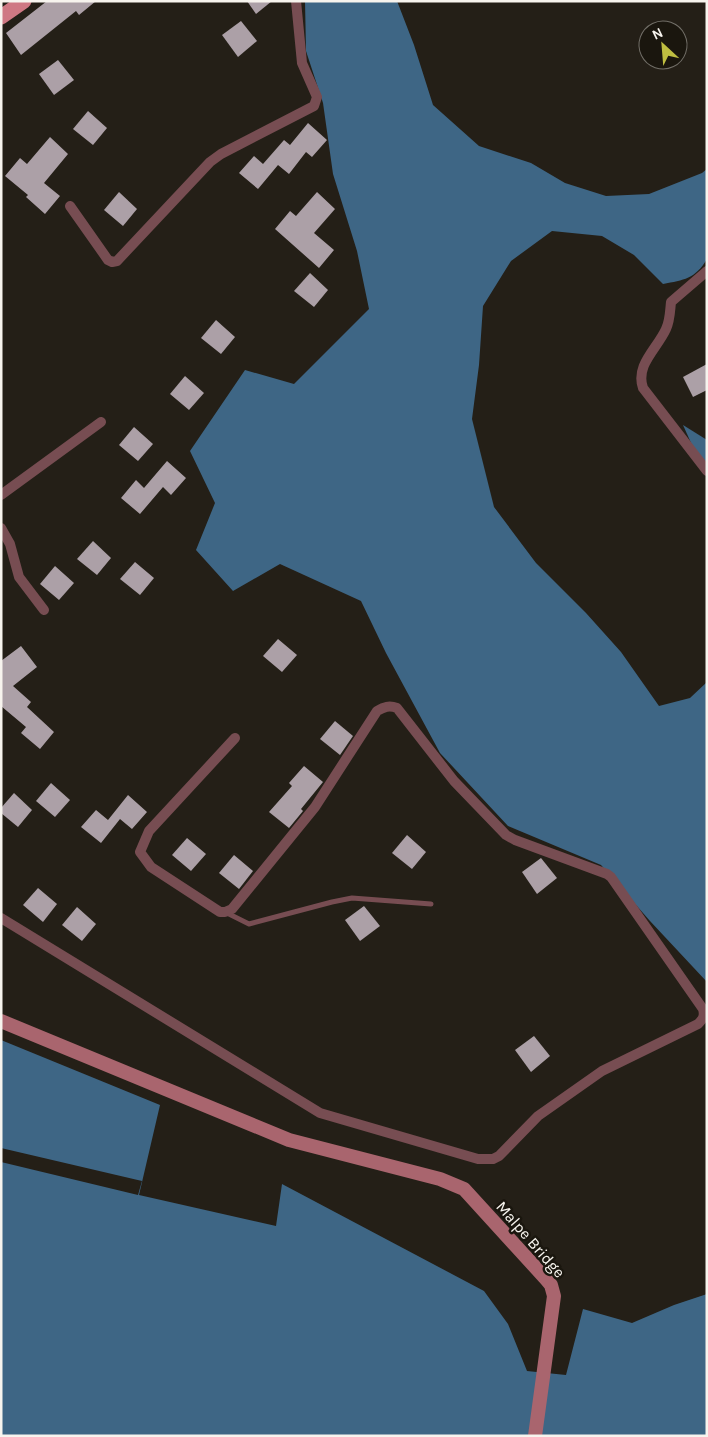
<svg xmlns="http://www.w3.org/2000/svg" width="708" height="1437" viewBox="0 0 708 1437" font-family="Karla,sans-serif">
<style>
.water{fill:#3e6685}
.pier{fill:#241f17}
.building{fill:#aca0a7}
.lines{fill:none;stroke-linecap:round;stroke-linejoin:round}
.lane{stroke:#774d52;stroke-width:5}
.street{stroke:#774d52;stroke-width:10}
.secondary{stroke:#a9656e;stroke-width:14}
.primary{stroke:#cf7883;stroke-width:15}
.labels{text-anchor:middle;stroke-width:5;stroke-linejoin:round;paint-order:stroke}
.street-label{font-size:16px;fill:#f7f4ee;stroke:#1a160e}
</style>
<rect width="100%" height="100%" fill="#241f17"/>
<g class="water">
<path d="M305 1H397L414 45 433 105 479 146 531 163 565 183 606 196 649 194 702 173 707 169V259C695 279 684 280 663 284L634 255 602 236 552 231 511 261 483 306 479 365 472 419 494 507 536 563 586 613 621 652 659 706 690 698 707 682V982L650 921 601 865 508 826 440 753 386 653 361 601 280 564 233 591 196 550 215 503 190 451 245 370 294 384 369 309 357 251 333 174 323 103 306 51Z"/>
<polygon points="683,425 707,440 707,470 696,454"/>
<polygon points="1,1040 160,1105 139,1195 276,1226 282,1184 484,1291 508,1324 527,1371 566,1375 583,1309 632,1323 674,1305 707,1294 707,1436 1,1436"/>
</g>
<polygon class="pier" points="1,1148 142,1181 138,1195 1,1162"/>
<g class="building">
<polygon points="47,1 96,1 79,15 76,11 21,55 6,33"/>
<polygon points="247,1 272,1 256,14"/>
<polygon points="241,21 257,41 238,57 222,35"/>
<polygon points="58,60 74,80 54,95 39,74"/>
<polygon points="88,111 107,128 93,145 73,129"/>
<polygon points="308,123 327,140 312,157 306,152 289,174 278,165 258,189 239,173 254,156 263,164 284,140 290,145"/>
<polygon points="50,137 68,154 44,183 60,196 45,214 26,197 28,195 5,176 20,158 27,164"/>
<polygon points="119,192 137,209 123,226 104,210"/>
<polygon points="317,192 335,209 314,233 334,250 319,268 275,229 290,211 296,216"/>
<polygon points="310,273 328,290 314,307 294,291"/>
<polygon points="216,320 235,337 221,354 201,338"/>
<polygon points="707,364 707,390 693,397 683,377"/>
<polygon points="185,376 204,393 189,410 170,394"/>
<polygon points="134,427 153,444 138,461 119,445"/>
<polygon points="167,461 186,478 171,495 163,487 140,514 121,498 136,480 144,488"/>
<polygon points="93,541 111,558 97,575 77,559"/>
<polygon points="135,562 154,578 140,595 120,579"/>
<polygon points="55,566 74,583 59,600 40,584"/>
<polygon points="278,639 297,655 282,672 263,656"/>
<polygon points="21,646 37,667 13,686 31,702 27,707 54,732 40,749 21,733 26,727 1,706 1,661"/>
<polygon points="335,721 353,736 340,755 320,739"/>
<polygon points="304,766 323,782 301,809 303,811 289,828 269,812 292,786 289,783"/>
<polygon points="51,783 70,800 55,817 36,801"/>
<polygon points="14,793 32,810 18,827 1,813 1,808"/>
<polygon points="128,795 147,812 132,829 120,819 101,843 81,827 96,810 108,820"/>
<polygon points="407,835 426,852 412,869 392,853"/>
<polygon points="187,838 206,854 191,871 172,855"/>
<polygon points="234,855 253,871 239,889 219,873"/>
<polygon points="541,858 557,878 537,894 522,872"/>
<polygon points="38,888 57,904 43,922 23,905"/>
<polygon points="364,906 380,926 360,941 345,920"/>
<polygon points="77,907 96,924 82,941 62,925"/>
<polygon points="534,1036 550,1056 531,1072 515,1050"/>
</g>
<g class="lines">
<polyline class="lane" points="225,912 249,924 332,902 352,898 431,904"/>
<g class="street">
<polyline points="70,206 108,260 112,262 117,261 210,162 221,154 314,106 317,97 302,63 296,1"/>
<path d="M707 271 671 302C670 311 670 321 666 329 657 349 635 365 643 388L707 471"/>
<polyline points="1,495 101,422"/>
<polyline points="1,528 10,544 19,577 44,610"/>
<path d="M1 918 320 1113 478 1159H493L499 1156 538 1116 602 1071 698 1024C703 1019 705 1016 703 1009L611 877 607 874 515 840 506 835 454 781 397 708C389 705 384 707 377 711L315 807 232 909 225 912H220L151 867 140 852 149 831 235 738"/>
</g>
<polyline class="secondary" points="1,1021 289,1140 440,1179 464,1189 546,1279 551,1285 554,1296 535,1436"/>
<polyline class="primary" points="1,17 24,1"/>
</g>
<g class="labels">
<g class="street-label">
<text transform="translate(531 1239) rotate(49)" y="6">Malpe Bridge</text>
</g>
</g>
<rect width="708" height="1437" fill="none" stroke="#f7f4ee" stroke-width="5"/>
<g transform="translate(663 45) rotate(334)"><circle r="24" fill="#1a160e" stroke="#726f68"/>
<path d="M0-4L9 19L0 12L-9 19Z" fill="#bfbe41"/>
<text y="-8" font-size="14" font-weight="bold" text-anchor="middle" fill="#f7f4ee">N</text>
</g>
</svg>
